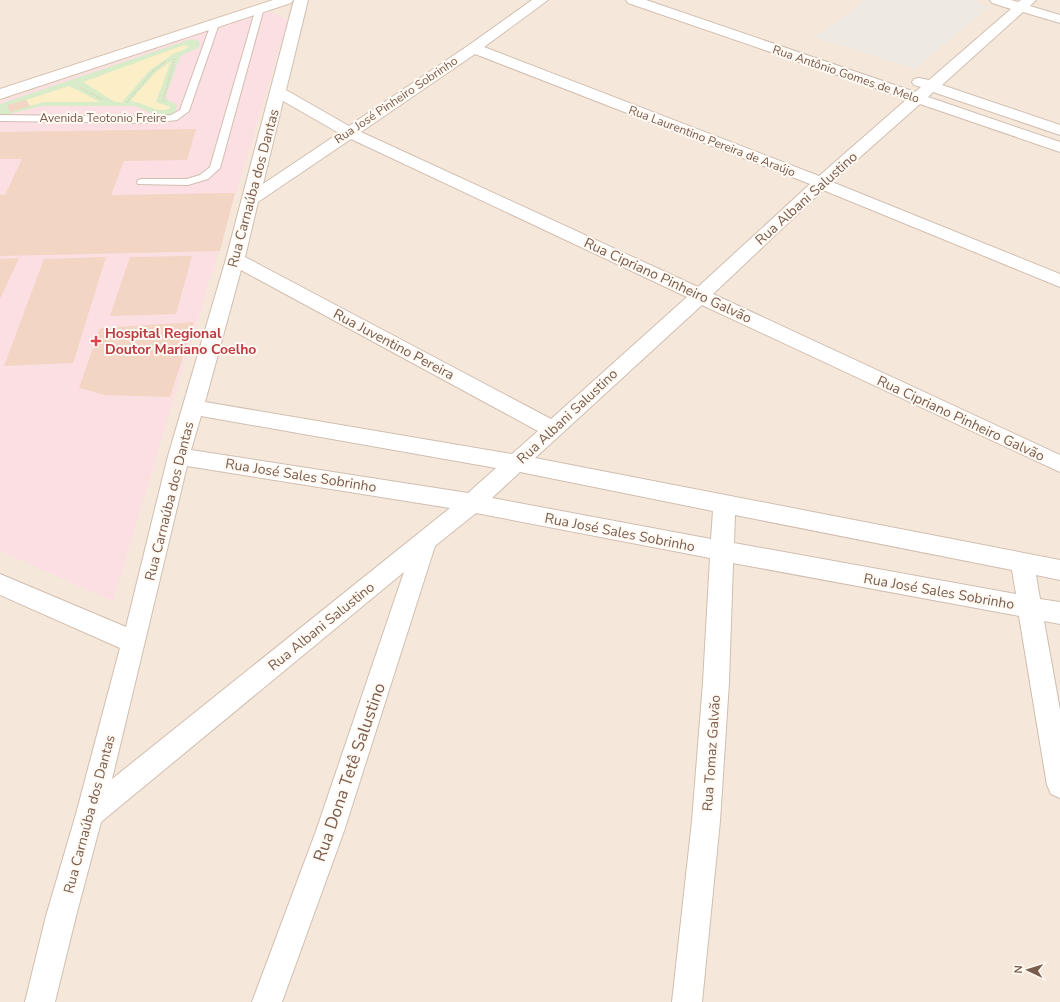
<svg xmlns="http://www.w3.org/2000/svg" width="1060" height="1002" viewBox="0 0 1060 1002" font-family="'Nunito Sans',sans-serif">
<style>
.residential{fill:#f5e8da}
.industrial{fill:#efe9e4}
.medical{fill:#fbdfe3}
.green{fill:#d8ecc9}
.sand{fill:#fcefc7}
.building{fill:#f3d5c3}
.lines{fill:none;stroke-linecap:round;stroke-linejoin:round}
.service-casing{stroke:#d1beb0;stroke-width:2}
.minor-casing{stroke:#d1beb0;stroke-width:2}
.secondary-casing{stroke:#d6c0b0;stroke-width:2}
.path{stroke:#d9b8a5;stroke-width:2;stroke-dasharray:0.5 2;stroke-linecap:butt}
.service{fill:#fff;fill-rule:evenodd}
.minor{fill:#fff;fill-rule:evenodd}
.secondary{fill:#fff;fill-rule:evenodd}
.health-dot{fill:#e0444e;stroke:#fffaf3;stroke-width:1.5}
.labels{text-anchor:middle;stroke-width:4;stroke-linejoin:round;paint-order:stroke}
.far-street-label{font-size:12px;fill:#7a5c4d;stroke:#fffaf3}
.street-label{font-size:14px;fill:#7a5c4d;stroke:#fffaf3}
.health-label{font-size:14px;font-weight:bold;fill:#be3a42;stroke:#fffaf3;text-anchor:start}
.near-street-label{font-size:17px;fill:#7a5c4d;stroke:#fffaf3}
</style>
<rect width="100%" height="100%" fill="#fdf6ec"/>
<rect class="residential" x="0" y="0" width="1060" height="1002"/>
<polygon class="industrial" points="863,0 972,0 989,7 915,69 815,37 853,11"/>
<polygon class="medical" points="272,12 288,20 113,601 0,551 0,101 262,13"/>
<polygon class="green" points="195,39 199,41 200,44 198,48 180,56 165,98 177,105 175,113 164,116 155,115 136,106 42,106 0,116 0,104 188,40"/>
<g class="sand">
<polygon points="184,45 190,47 173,54 149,71 122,102 115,102 83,82"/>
<path d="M171 61 156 102 170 107 169 109C156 114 145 102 130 101L156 72Z"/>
<polygon points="69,86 100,102 43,102 30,106 26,100"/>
</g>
<g class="building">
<polygon points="26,100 30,106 10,112 7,105"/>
<polygon points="196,129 187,160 124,161 111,195 235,193 220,251 0,256 0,195 5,195 22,159 0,159 0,132"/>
<polygon points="192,256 176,314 110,316 130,257"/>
<polygon points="106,257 73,363 4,366 44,259"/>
<polygon points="19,258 0,299 0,259"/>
<polygon points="194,322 170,397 105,395 79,388 100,328"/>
</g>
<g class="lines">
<g class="service-casing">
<g id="service">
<polygon points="260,5 264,8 220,168 208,179 188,185 138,184 137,182 138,180 142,179 187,179 200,175 210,167 256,8"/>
<polygon points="215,21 219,24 189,111 177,120 151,123 0,121 0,115 151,117 171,115 180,110 211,24"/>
</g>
</g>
<g class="minor-casing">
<path id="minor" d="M294 0H308L286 90 349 126 469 45 532 0H548L484 47 819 176 907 99 628 3 626 0H646L915 92 921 87 914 85 912 82 914 79 919 78 929 80 1011 9 992 3 990 0H1011L1018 2 1021 0H1036L1030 6 1060 15V23L1023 12 942 85 1060 125V135L933 92 928 97 1060 142V152L920 104 832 182 1060 274V287L823 190 713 294 1060 455V472L702 305 535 458 1060 560V580L1036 575 1040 599 1060 602V624L1044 621 1060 710V798L1051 794 1047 785 1019 616 733 563 729 682 720 821 702 1002H672L692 821 703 682 710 558 476 513 435 546 344 831 282 1002H252L316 831 404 572 101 822 76 916 55 1002H25L46 916 76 814 120 648 0 595V574L126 627 168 456 226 259ZM475 54 810 184 698 287 361 132ZM283 101 339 133 263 184ZM351 139 687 297 551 419 245 257 258 202ZM241 270 538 431 512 454 205 402ZM201 416 496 468 468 493 191 450ZM187 466 450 508 112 779ZM520 472 713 511 711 539 492 498ZM735 515 1012 570 1016 594 734 543Z"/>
</g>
<g class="secondary-casing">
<polygon id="secondary" points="273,0 293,0 291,3 0,99 0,89"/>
</g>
<g class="path">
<polyline points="81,88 103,100"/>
<polyline points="163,101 175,58"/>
<polyline points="127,102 152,72 166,61"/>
</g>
<use href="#service" class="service"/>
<use href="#minor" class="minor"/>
<use href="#secondary" class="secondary"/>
</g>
<path class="health-dot" d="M94 335h4v4h4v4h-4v4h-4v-4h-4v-4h4z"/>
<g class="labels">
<g class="far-street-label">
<text transform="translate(846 74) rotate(19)" y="4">Rua Antônio Gomes de Melo</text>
<text transform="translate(396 100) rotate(-34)" y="4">Rua José Pinheiro Sobrinho</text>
<text x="103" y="122">Avenida Teotonio Freire</text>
<text transform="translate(712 141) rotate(21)" y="4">Rua Laurentino Pereira de Araújo</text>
</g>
<g class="street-label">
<text transform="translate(253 188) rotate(-75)" y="5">Rua Carnaúba dos Dantas</text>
<text transform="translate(806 198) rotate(-42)" y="5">Rua Albani Salustino</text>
<text transform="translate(668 280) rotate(25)" y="5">Rua Cipriano Pinheiro Galvão</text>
<text transform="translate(394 344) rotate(28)" y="5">Rua Juventino Pereira</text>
<text transform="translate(567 416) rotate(-43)" y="5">Rua Albani Salustino</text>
<text transform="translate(961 418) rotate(25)" y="5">Rua Cipriano Pinheiro Galvão</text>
<text transform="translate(301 475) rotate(9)" y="5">Rua José Sales Sobrinho</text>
<text transform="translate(169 501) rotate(-76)" y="5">Rua Carnaúba dos Dantas</text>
<text transform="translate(620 532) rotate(11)" y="5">Rua José Sales Sobrinho</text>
<text transform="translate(939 591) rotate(10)" y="5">Rua José Sales Sobrinho</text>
<text transform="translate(321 626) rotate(-39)" y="5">Rua Albani Salustino</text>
<text transform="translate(711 753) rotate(-86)" y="5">Rua Tomaz Galvão</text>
<text transform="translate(89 814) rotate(-75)" y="5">Rua Carnaúba dos Dantas</text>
</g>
<g class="health-label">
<text x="105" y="338">Hospital Regional<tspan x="105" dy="16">Doutor Mariano Coelho</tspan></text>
</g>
<g class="near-street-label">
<text transform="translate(349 772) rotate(-71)" y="6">Rua Dona Tetê Salustino</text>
</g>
</g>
<g transform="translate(1028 970) rotate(274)" stroke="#fffaf3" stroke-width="3" paint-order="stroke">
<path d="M0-3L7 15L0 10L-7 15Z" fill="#7a5c4d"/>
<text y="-6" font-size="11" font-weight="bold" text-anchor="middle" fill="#7a5c4d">N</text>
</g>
</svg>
